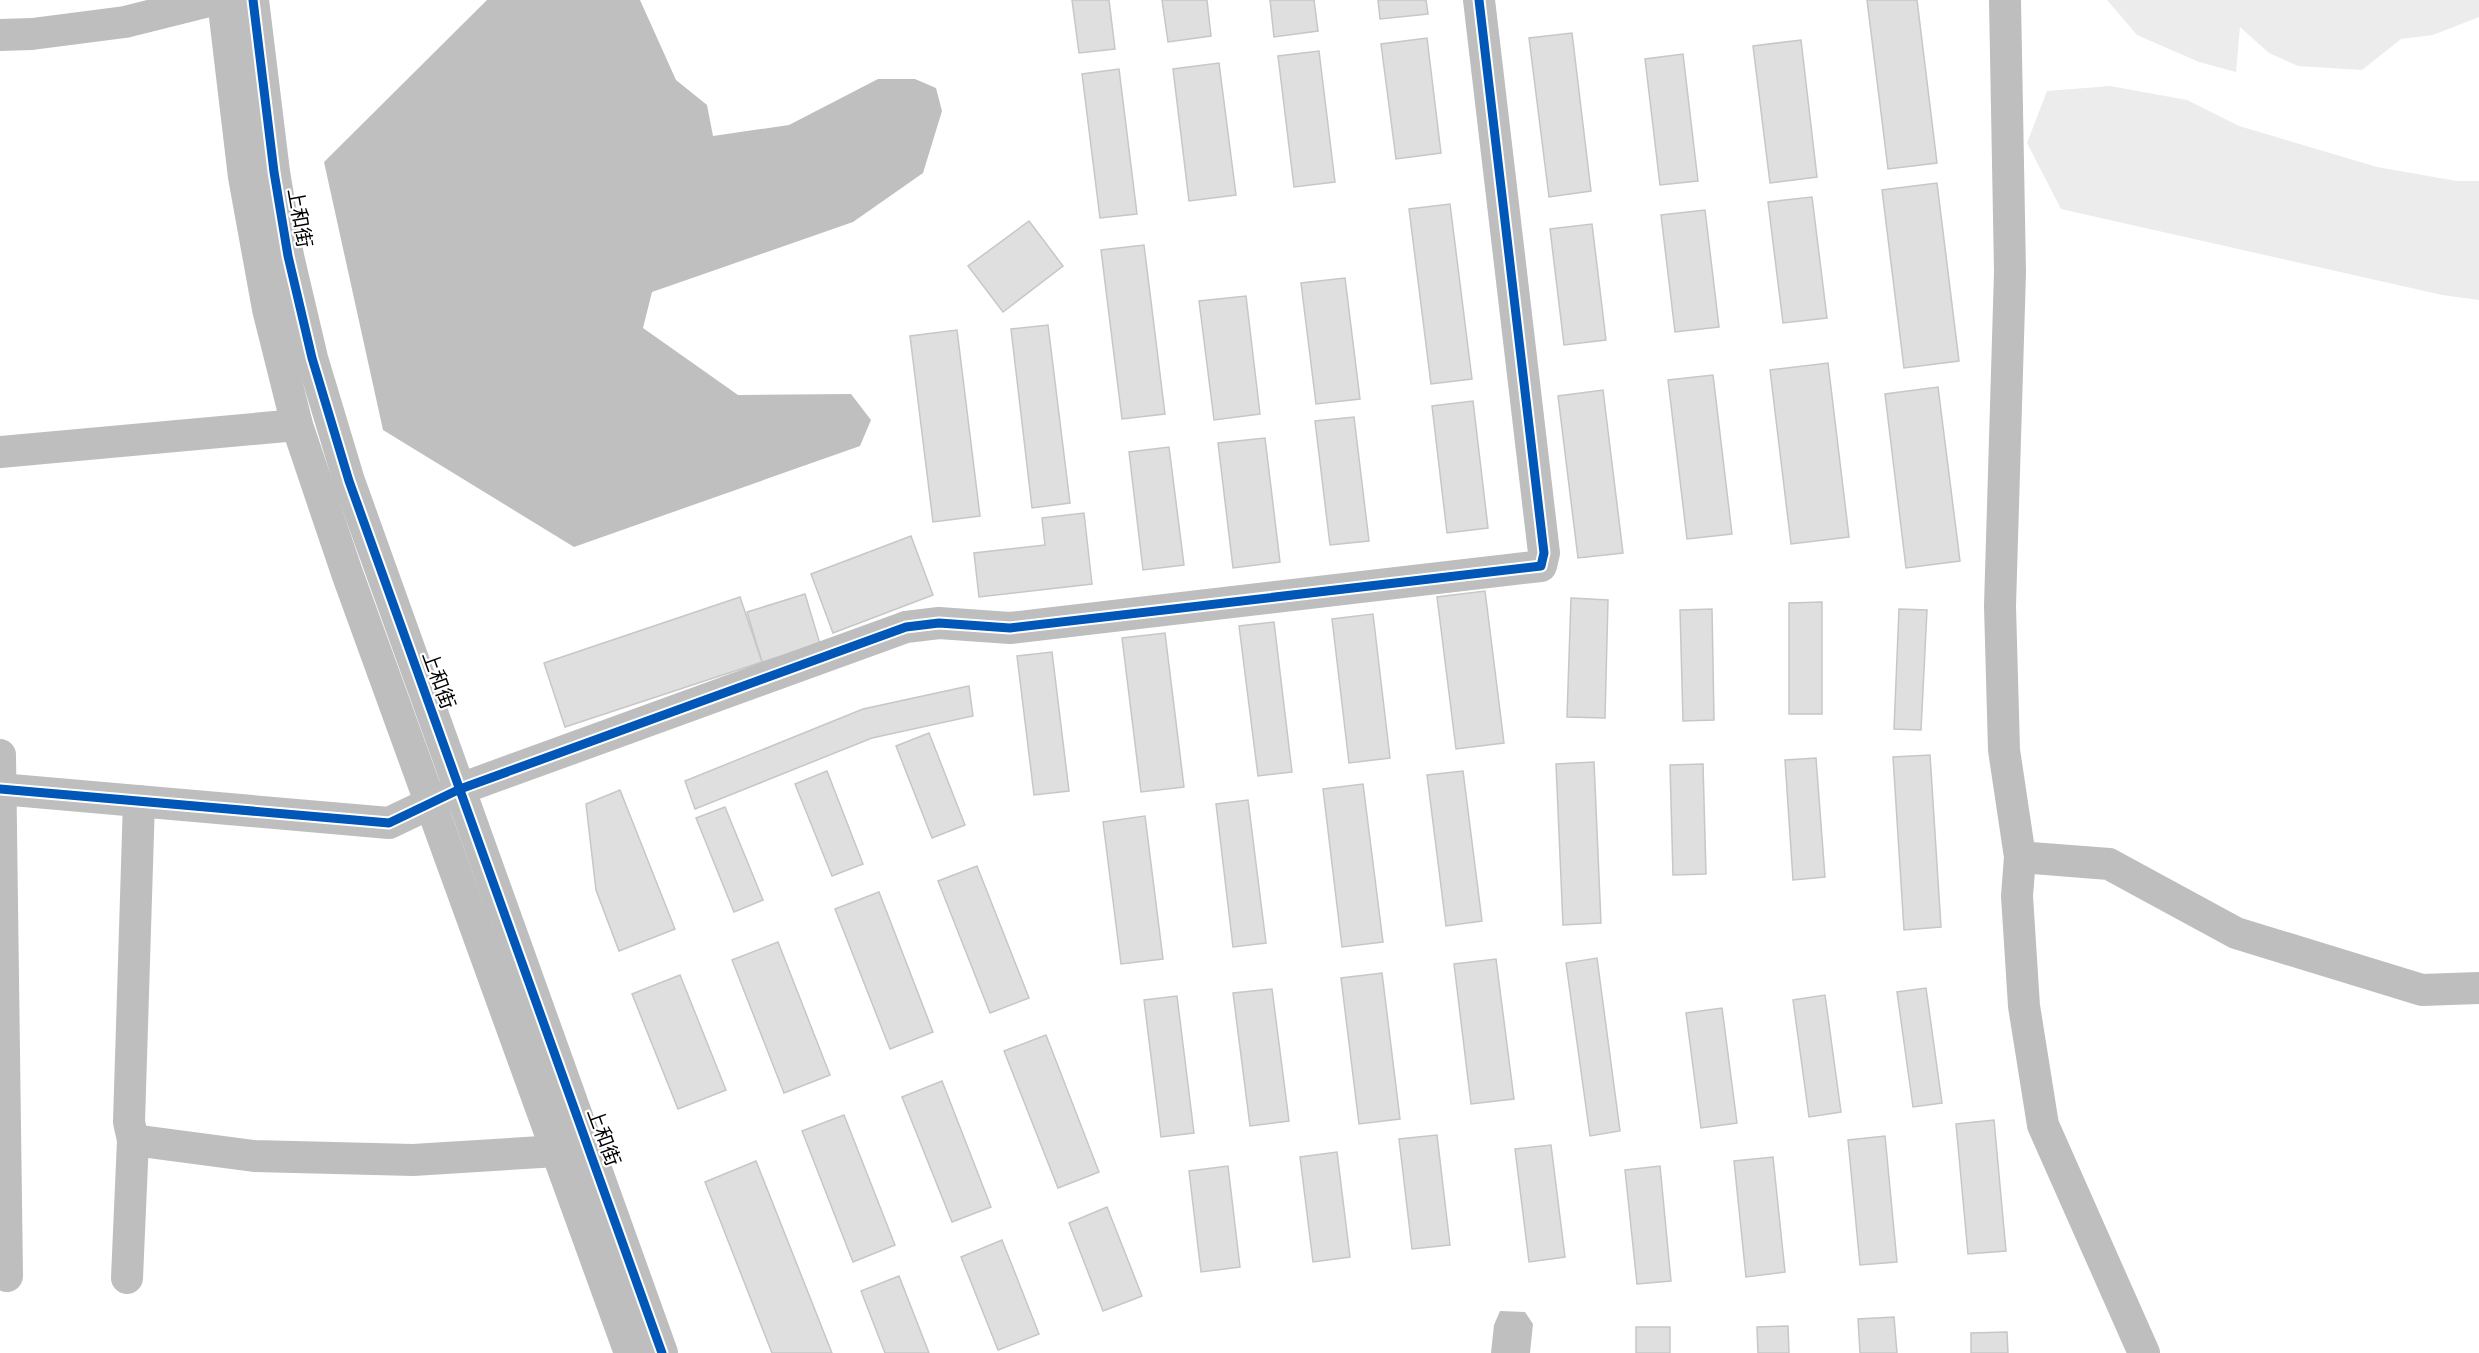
<svg xmlns="http://www.w3.org/2000/svg" width="2479" height="1353" viewBox="0 0 2479 1353" font-family="'Roboto Condensed','Noto Sans SC',sans-serif">
<style>
.green{fill:#ececec}
.water{fill:#bfbfbf}
.building{fill:#dfdfdf;stroke:#c7c7c7;stroke-width:1.5}
.lines{fill:none;stroke-linecap:round;stroke-linejoin:round}
.minor{stroke:#bebebe;stroke-width:32}
.cycleway-casing{stroke:#fff;stroke-width:13}
.cycleway{stroke:#0057b8;stroke-width:9}
.labels{text-anchor:middle;stroke-width:4.5;stroke-linejoin:round;paint-order:stroke}
.street-label{font-size:20px;fill:#000;stroke:#fff}
</style>
<rect width="100%" height="100%" fill="#fff"/>
<g class="green">
<polygon points="2107,0 2479,0 2479,17 2433,35 2401,39 2362,70 2298,66 2269,53 2240,27 2236,72 2199,62 2137,35"/>
<polygon points="2110,86 2187,100 2239,126 2377,167 2457,181 2479,181 2479,300 2442,295 2061,209 2027,143 2047,91"/>
</g>
<g class="water">
<polygon points="487,0 640,0 676,80 707,105 713,136 789,125 878,79 915,79 936,88 942,111 923,173 853,222 652,292 643,328 738,395 851,394 871,420 860,446 574,547 383,430 324,162"/>
<polygon points="1500,1311 1525,1312 1533,1324 1530,1353 1491,1353 1494,1325"/>
</g>
<g class="building">
<polygon points="1072,0 1109,0 1115,49 1079,53"/>
<polygon points="1162,0 1207,0 1211,36 1168,42"/>
<polygon points="1270,0 1314,0 1318,31 1274,37"/>
<polygon points="1378,0 1426,0 1428,14 1380,19"/>
<polygon points="1867,0 1917,0 1937,163 1888,169"/>
<polygon points="1572,33 1591,191 1549,197 1529,38"/>
<polygon points="1427,38 1441,153 1396,159 1381,44"/>
<polygon points="1801,40 1817,177 1770,183 1753,46"/>
<polygon points="1319,51 1335,182 1294,187 1278,56"/>
<polygon points="1683,54 1698,181 1660,185 1645,59"/>
<polygon points="1219,63 1236,195 1189,201 1173,69"/>
<polygon points="1119,69 1137,214 1100,218 1082,74"/>
<polygon points="1937,183 1959,361 1904,368 1882,190"/>
<polygon points="1812,197 1827,318 1783,323 1768,202"/>
<polygon points="1450,204 1472,379 1431,384 1409,209"/>
<polygon points="1705,210 1719,327 1675,332 1661,215"/>
<polygon points="1029,221 1063,266 1003,312 968,266"/>
<polygon points="1592,224 1606,340 1564,345 1550,229"/>
<polygon points="1144,245 1165,414 1122,419 1101,250"/>
<polygon points="1345,278 1360,399 1316,404 1301,283"/>
<polygon points="1246,296 1260,414 1214,420 1199,301"/>
<polygon points="1048,325 1070,503 1032,508 1011,329"/>
<polygon points="957,330 980,516 933,522 910,336"/>
<polygon points="1828,363 1849,537 1791,544 1770,370"/>
<polygon points="1713,375 1732,534 1687,539 1668,380"/>
<polygon points="1938,387 1960,561 1906,568 1885,394"/>
<polygon points="1603,390 1623,553 1578,558 1558,396"/>
<polygon points="1473,401 1488,528 1447,533 1432,406"/>
<polygon points="1354,417 1369,541 1330,545 1315,421"/>
<polygon points="1265,438 1280,562 1233,568 1218,443"/>
<polygon points="1169,447 1184,565 1143,570 1129,452"/>
<polygon points="1084,513 1092,584 979,597 974,553 1045,545 1042,518"/>
<polygon points="911,536 933,595 833,633 811,574"/>
<polygon points="1485,591 1504,743 1456,749 1437,597"/>
<polygon points="805,594 820,644 762,662 747,612"/>
<polygon points="740,597 762,662 565,727 544,663"/>
<polygon points="1571,598 1608,600 1605,718 1567,717"/>
<polygon points="1822,602 1822,714 1789,714 1789,603"/>
<polygon points="1712,609 1714,720 1683,721 1680,610"/>
<polygon points="1899,609 1927,610 1921,730 1894,729"/>
<polygon points="1373,614 1390,758 1349,763 1332,619"/>
<polygon points="1274,622 1292,772 1258,776 1239,626"/>
<polygon points="1165,633 1184,787 1141,792 1122,638"/>
<polygon points="1052,652 1069,791 1034,795 1017,656"/>
<polygon points="969,686 973,716 872,738 695,809 685,781 863,709"/>
<polygon points="929,733 965,825 932,838 896,746"/>
<polygon points="1930,755 1941,927 1904,930 1893,757"/>
<polygon points="1816,758 1825,877 1793,880 1785,760"/>
<polygon points="1594,762 1601,923 1563,925 1556,764"/>
<polygon points="1703,764 1706,874 1673,875 1670,765"/>
<polygon points="827,771 863,864 832,876 795,784"/>
<polygon points="1463,771 1482,921 1446,926 1427,775"/>
<polygon points="1363,784 1383,942 1342,947 1323,789"/>
<polygon points="620,790 675,929 619,951 596,890 586,804"/>
<polygon points="1248,800 1266,943 1233,947 1216,804"/>
<polygon points="725,807 763,900 734,912 696,818"/>
<polygon points="1145,816 1163,959 1121,964 1103,822"/>
<polygon points="977,866 1029,998 990,1013 938,881"/>
<polygon points="879,892 933,1032 890,1049 835,909"/>
<polygon points="778,942 830,1075 784,1093 732,960"/>
<polygon points="1597,958 1620,1131 1590,1136 1566,963"/>
<polygon points="1496,959 1514,1099 1471,1104 1454,964"/>
<polygon points="1382,973 1400,1119 1359,1124 1341,978"/>
<polygon points="680,975 726,1090 678,1109 632,994"/>
<polygon points="1926,988 1942,1103 1913,1107 1897,992"/>
<polygon points="1272,989 1289,1121 1250,1126 1233,993"/>
<polygon points="1825,995 1841,1112 1809,1117 1793,1000"/>
<polygon points="1177,996 1194,1133 1161,1137 1144,1000"/>
<polygon points="1722,1008 1737,1123 1701,1128 1686,1013"/>
<polygon points="1046,1035 1099,1172 1058,1188 1004,1051"/>
<polygon points="942,1081 991,1207 952,1222 902,1097"/>
<polygon points="844,1115 895,1245 853,1262 802,1131"/>
<polygon points="1994,1120 2006,1251 1968,1254 1956,1124"/>
<polygon points="1437,1135 1450,1245 1412,1249 1399,1139"/>
<polygon points="1885,1136 1897,1262 1860,1265 1848,1140"/>
<polygon points="1551,1145 1565,1257 1529,1262 1515,1149"/>
<polygon points="1337,1152 1350,1257 1313,1262 1300,1157"/>
<polygon points="1773,1157 1785,1272 1746,1277 1734,1161"/>
<polygon points="756,1161 832,1353 772,1353 705,1182"/>
<polygon points="1228,1166 1240,1267 1201,1272 1189,1171"/>
<polygon points="1660,1166 1671,1281 1637,1284 1625,1170"/>
<polygon points="1107,1207 1142,1296 1103,1311 1069,1223"/>
<polygon points="1002,1240 1039,1334 998,1350 961,1257"/>
<polygon points="899,1276 929,1353 885,1353 861,1291"/>
<polygon points="1894,1317 1897,1353 1860,1353 1858,1319"/>
<polygon points="1788,1326 1789,1353 1758,1353 1757,1327"/>
<rect x="1636" y="1327" width="34" height="26"/>
<polygon points="2007,1332 2008,1353 1971,1353 1971,1333"/>
</g>
<g class="lines">
<g class="minor">
<polyline points="223,0 244,177 268,309 297,425 347,573 630,1353"/>
<polyline points="253,0 274,172 288,256 312,358 349,481 662,1353"/>
<polyline points="2005,0 2010,272 2000,606 2004,750 2020,857 2017,896 2024,1006 2043,1125 2144,1353"/>
<polyline points="0,35 32,34 125,22 213,0"/>
<polyline points="0,452 297,425"/>
<polyline points="0,755 7,1276"/>
<polyline points="0,789 389,823 460,789 906,627 939,623 1010,628 1541,566 1544,553 1479,0"/>
<polyline points="2020,857 2109,864 2236,933 2422,990 2479,988"/>
<polyline points="133,1140 254,1156 413,1160 557,1151"/>
<polyline points="127,1278 133,1140 129,1122 139,801"/>
</g>
<g class="cycleway-casing">
<g id="cycleway">
<polyline points="253,0 274,172 288,256 312,358 349,481 662,1353"/>
<polyline points="0,789 389,823 460,789 906,627 939,623 1010,628 1541,566 1544,553 1479,0"/>
</g>
</g>
<use href="#cycleway" class="cycleway"/>
</g>
<g class="labels">
<g class="street-label">
<text transform="translate(300 218) rotate(80)" y="7">上和街</text>
<text transform="translate(439 680) rotate(70)" y="7">上和街</text>
<text transform="translate(604 1137) rotate(70)" y="7">上和街</text>
</g>
</g>
</svg>
